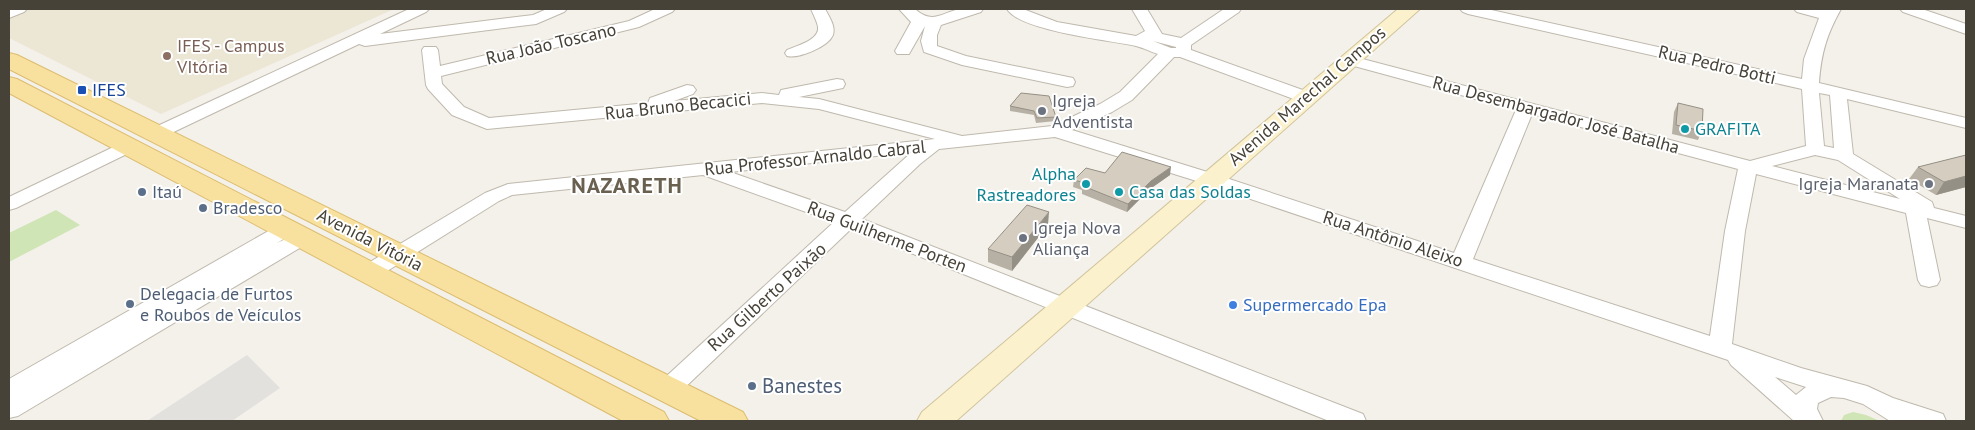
<svg xmlns="http://www.w3.org/2000/svg" width="1975" height="430" viewBox="0 0 1975 430" font-family="'PT Sans',sans-serif">
<style>
.education{fill:#ece6d5}
.green{fill:#cfe5b6}
.parking{fill:#e3e1de}
.lines{fill:none;stroke-linecap:round;stroke-linejoin:round}
.street-casing{stroke:#bfb9ad;stroke-width:2}
.secondary-casing{stroke:#d0c49c;stroke-width:2}
.primary-casing{stroke:#dcbd6f;stroke-width:2}
.street{fill:#fff;fill-rule:evenodd}
.secondary{fill:#fbf1cc;fill-rule:evenodd}
.primary{fill:#f8e09f;fill-rule:evenodd}
.wall{fill:#b7b0a5}
.shaded-wall{fill:#959086}
.building{fill:#d5cdc0;stroke:#959086}
.education-dot{fill:#8d6e63;stroke:#fff;stroke-width:2}
.transit-dot{fill:#1a4fb4;stroke:#fff;stroke-width:2}
.worship-dot{fill:#6b7280;stroke:#fff;stroke-width:2}
.culture-dot{fill:#0f9aa8;stroke:#fff;stroke-width:2}
.service-dot{fill:#5c6f8a;stroke:#fff;stroke-width:2}
.shop-dot{fill:#3f7fe0;stroke:#fff;stroke-width:2}
.labels{text-anchor:middle;stroke-width:4;stroke-linejoin:round;paint-order:stroke}
.street-label{font-size:18px;fill:#474238;stroke:#fff}
.education-label{font-size:18px;fill:#785e54;stroke:#fff;text-anchor:start}
.transit-label{font-size:18px;fill:#164399;stroke:#fff;text-anchor:start}
.worship-label{font-size:18px;fill:#5b616d;stroke:#fff;text-anchor:start}
.culture-label{font-size:18px;fill:#0d838f;stroke:#fff;text-anchor:start}
.service-label{font-size:18px;fill:#4e5e75;stroke:#fff;text-anchor:start}
.shop-label{font-size:18px;fill:#366cbe;stroke:#fff;text-anchor:start}
.near-service-label{font-size:21px;fill:#4e5e75;stroke:#fff;text-anchor:start}
.district-label{font-size:22px;font-weight:bold;letter-spacing:1px;fill:#696050;stroke:#fff}
</style>
<rect width="100%" height="100%" fill="#f4f1ea"/>
<polygon class="education" points="31,9 394,9 161,114 9,38 9,17"/>
<g class="green">
<polygon points="56,210 80,225 9,262 9,233"/>
<polygon points="1853,412 1866,415 1880,421 1841,421 1844,415"/>
</g>
<polygon class="parking" points="247,355 280,388 232,421 147,421"/>
<g class="lines">
<g class="street-casing">
<g id="street">
<polygon points="9,9 27,9 24,12 9,18"/>
<polygon points="409,9 429,9 426,12 380,34 533,15 547,9 567,9 564,12 536,24 365,46 359,44 163,137 157,138 151,137 148,133 151,129"/>
<path d="M655 9H675L672 12 639 27 441 76 442 84 464 107 489 118 648 103 650 98 687 85 693 86 696 90 693 94 674 101 762 93 779 95 781 90 837 79 843 80 845 84 843 88 799 97 819 99 962 136 1052 126 1100 104 1120 92 1158 54C1151 52 1144 48 1136 46 1110 40 1020 31 1007 9H1023L1057 22 1136 36 1145 31 1132 9H1147L1162 34 1181 38 1224 9H1241L1239 12 1191 45V50L1311 93 1314 97 1311 101 1305 102 1299 101 1180 57H1174L1132 100 1112 112 1072 130 1217 175 1454 253 1516 110 1343 63 1341 60 1343 57H1355L1750 161 1806 146 1802 89 1468 14 1463 12 1460 9H1487L1802 79 1804 59 1819 18 1797 12 1794 9H1841C1827 34 1821 53 1819 83L1966 118V128L1847 99 1853 154 1932 202 1934 208 1966 216V228L1927 218 1940 280 1937 285 1929 287 1921 285 1918 280 1906 213 1756 174 1745 231 1732 344 1801 368 1867 386 1893 398 1943 414 1946 421H1890L1863 404 1844 398 1831 397 1818 403 1817 409 1823 421H1794L1731 365 1728 360 1203 183 1055 137 939 149 920 164 862 219 1363 414 1366 421H1329L851 229 677 395 668 398 659 395 656 389 659 383 834 222 703 175 512 195 499 201 376 278 368 280 360 278 357 273 360 268 485 193 508 184 935 139 819 109 762 103 487 129 452 115 428 89 426 85 422 50 424 47H436L438 50 440 66 629 21ZM1153 41 1176 47V48H1171ZM1819 93 1830 95 1834 148 1824 146ZM1532 114 1738 169 1725 231 1710 336 1473 259ZM912 152 845 212 730 172ZM1815 155 1838 160 1900 199 1772 166ZM1775 377 1806 387 1796 395Z"/>
<path d="M811 9H825C829 16 836 27 833 35 828 47 798 59 787 56L785 53 787 50C796 46 820 40 818 27 817 21 813 14 811 9Z"/>
<path d="M899 9H915C932 24 940 14 959 9 967 8 976 9 983 9L981 12 941 25 937 35V46L966 56 1073 78 1075 82 1073 86 1067 87 962 65 924 52 921 41 925 26 909 54H897L895 51 911 22Z"/>
<polygon points="1900,9 1922,9 1966,24 1966,34 1903,12"/>
<polygon points="128,140 135,142 137,146 135,150 16,208 9,210 9,197"/>
<polygon points="286,223 293,225 296,229 293,233 277,243 301,232 308,233 311,238 308,243 18,416 9,418 9,379 279,225"/>
</g>
</g>
<g class="secondary-casing">
<polygon id="secondary" points="1398,9 1420,9 956,421 917,421 922,412"/>
</g>
<g class="primary-casing">
<g id="primary">
<polygon points="9,53 17,55 743,412 748,421 701,421 9,69"/>
<polygon points="9,77 17,79 664,412 669,421 623,421 9,93"/>
</g>
</g>
<use href="#street" class="street"/>
<use href="#secondary" class="secondary"/>
<use href="#primary" class="primary"/>
</g>
<g class="wall">
<polygon points="1021,93 1056,117 1056,121 1036,123 1034,115 1010,111 1010,106"/>
<polygon points="1678,103 1702,131 1698,140 1672,134 1674,112"/>
<polygon points="1966,155 1966,187 1936,195 1909,179 1918,167"/>
<polygon points="1105,173 1170,175 1150,189 1127,212 1082,194 1082,190 1073,187 1074,180"/>
<polygon points="1048,225 1012,271 988,262 988,249"/>
</g>
<g class="shaded-wall">
<polygon points="1171,167 1170,175 1150,189 1127,212 1128,204 1151,181"/>
<polygon points="1966,176 1966,187 1936,195 1944,182"/>
<polygon points="1049,212 1048,225 1012,271 1012,257"/>
</g>
<g class="building">
<polygon points="1021,93 1049,96 1056,117 1037,118 1034,111 1010,106"/>
<polygon points="1678,103 1703,109 1702,131 1676,125"/>
<polygon points="1122,152 1171,167 1151,181 1128,204 1083,186 1085,183 1074,180 1086,168 1105,173"/>
<polygon points="1966,155 1966,176 1944,182 1918,167"/>
<polygon points="1027,205 1049,212 1012,257 988,249"/>
</g>
<circle class="education-dot" cx="167" cy="56" r="5"/>
<rect class="transit-dot" x="77" y="85" width="10" height="10" rx="2.5"/>
<g class="worship-dot">
<circle cx="1042" cy="111" r="5"/>
<circle cx="1929" cy="184" r="5"/>
<circle cx="1023" cy="238" r="5"/>
</g>
<g class="culture-dot">
<circle cx="1685" cy="129" r="5"/>
<circle cx="1086" cy="184" r="5"/>
<circle cx="1119" cy="192" r="5"/>
</g>
<g class="service-dot">
<circle cx="142" cy="192" r="5"/>
<circle cx="203" cy="208" r="5"/>
<circle cx="130" cy="304" r="5"/>
<circle cx="752" cy="386" r="5"/>
</g>
<circle class="shop-dot" cx="1233" cy="305" r="5"/>
<g class="labels">
<g class="street-label">
<text transform="translate(551 44) rotate(-13)" y="6">Rua João Toscano</text>
<text transform="translate(1717 65) rotate(13)" y="6">Rua Pedro Botti</text>
<text transform="translate(1307 96) rotate(-41)" y="6">Avenida Marechal Campos</text>
<text transform="translate(678 106) rotate(-6)" y="6">Rua Bruno Becacici</text>
<text transform="translate(1556 115) rotate(15)" y="6">Rua Desembargador José Batalha</text>
<text transform="translate(815 158) rotate(-6)" y="6">Rua Professor Arnaldo Cabral</text>
<text transform="translate(887 237) rotate(21)" y="6">Rua Guilherme Porten</text>
<text transform="translate(1393 239) rotate(18)" y="6">Rua Antônio Aleixo</text>
<text transform="translate(370 240) rotate(27)" y="6">Avenida Vitória</text>
<text transform="translate(767 297) rotate(-42)" y="6">Rua Gilberto Paixão</text>
</g>
<g class="education-label">
<text x="177" y="52">IFES - Campus<tspan x="177" dy="21">VItória</tspan></text>
</g>
<g class="transit-label">
<text x="92" y="96">IFES</text>
</g>
<g class="worship-label">
<text x="1052" y="107">Igreja<tspan x="1052" dy="21">Adventista</tspan></text>
<text x="1919" y="190" text-anchor="end">Igreja Maranata</text>
<text x="1033" y="234">Igreja Nova<tspan x="1033" dy="21">Aliança</tspan></text>
</g>
<g class="culture-label">
<text x="1695" y="135">GRAFITA</text>
<text x="1076" y="180" text-anchor="end">Alpha<tspan x="1076" dy="21">Rastreadores</tspan></text>
<text x="1129" y="198">Casa das Soldas</text>
</g>
<g class="service-label">
<text x="152" y="198">Itaú</text>
<text x="213" y="214">Bradesco</text>
<text x="140" y="300">Delegacia de Furtos<tspan x="140" dy="21">e Roubos de Veículos</tspan></text>
</g>
<g class="shop-label">
<text x="1243" y="311">Supermercado Epa</text>
</g>
<g class="near-service-label">
<text x="762" y="393">Banestes</text>
</g>
<g class="district-label">
<text x="627" y="193">NAZARETH</text>
</g>
</g>
<rect width="1975" height="430" fill="none" stroke="#474238" stroke-width="20"/>
</svg>
